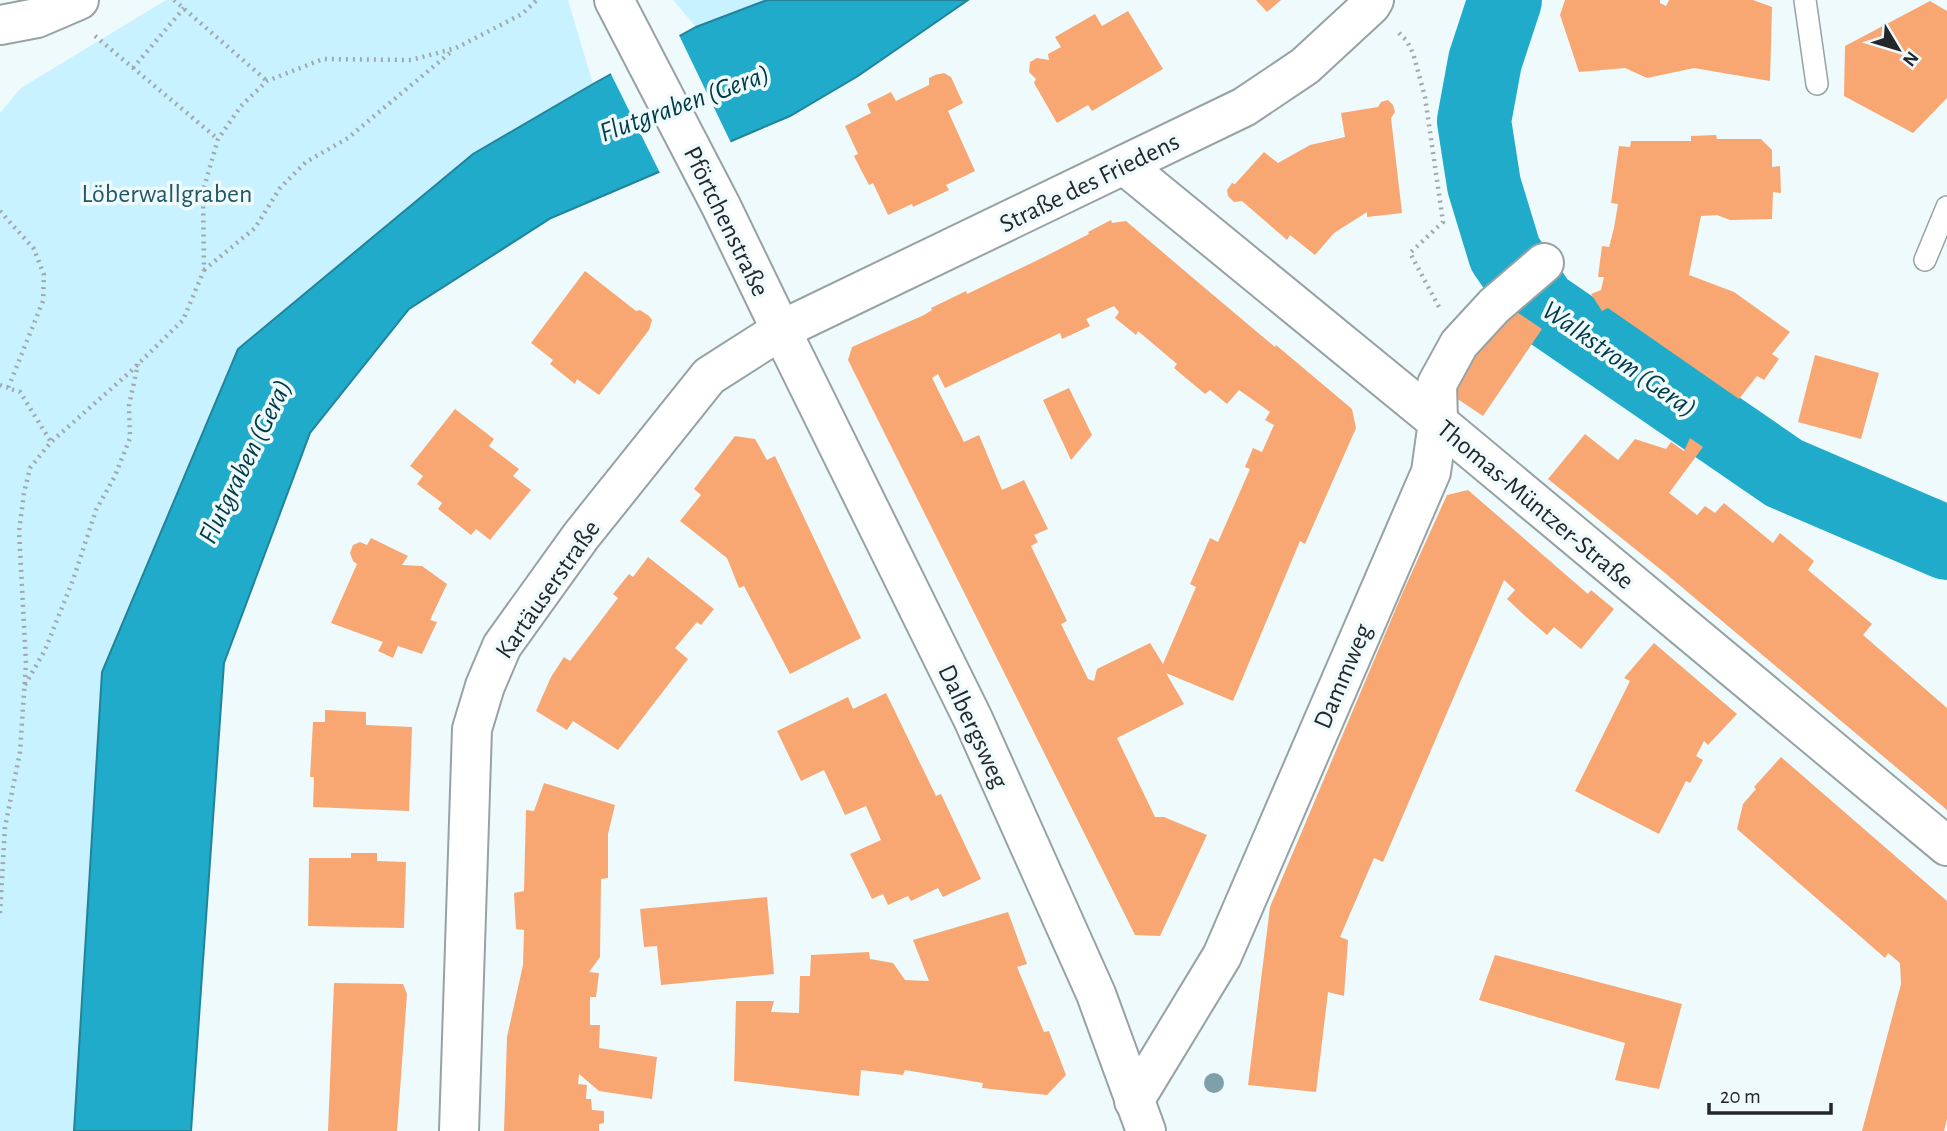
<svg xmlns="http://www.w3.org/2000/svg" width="1947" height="1131" viewBox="0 0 1947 1131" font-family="'Alegreya Sans',sans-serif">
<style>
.green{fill:#c8f2ff}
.water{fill:#20abca;stroke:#21849a;stroke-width:2}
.pier{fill:#effafd}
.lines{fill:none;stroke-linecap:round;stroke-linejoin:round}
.river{stroke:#20abca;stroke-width:74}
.building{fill:#f8a773;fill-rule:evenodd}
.service-casing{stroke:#97a2a5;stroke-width:24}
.minor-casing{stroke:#97a2a5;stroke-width:42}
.secondary-casing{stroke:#97a2a5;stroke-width:42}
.path{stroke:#a0a8ab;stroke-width:4.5;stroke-dasharray:2 5;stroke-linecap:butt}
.service{stroke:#fff;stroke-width:21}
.minor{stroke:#fff;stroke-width:38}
.secondary{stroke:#fff;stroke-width:38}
.tree{fill:#7fa0a9}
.labels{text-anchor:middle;stroke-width:7;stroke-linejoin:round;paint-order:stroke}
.street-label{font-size:26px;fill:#24282a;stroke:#effafd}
.park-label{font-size:26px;fill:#235765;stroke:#effafd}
.water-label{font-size:28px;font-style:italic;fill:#003a47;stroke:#effafd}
</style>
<rect width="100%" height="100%" fill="#effafd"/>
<g class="green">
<polygon points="166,0 568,0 593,84 473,154 102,673 74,1131 0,1131 0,113 21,88"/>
<polygon points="673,0 767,0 696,27"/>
</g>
<polygon class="water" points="767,0 968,0 858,76 790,116 551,218 409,309 310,433 224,663 191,1131 74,1131 102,672 238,349 473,154 593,84 696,27"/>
<polygon class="pier" points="678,33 732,145 661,175 609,70"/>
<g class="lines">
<polyline class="river" points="1505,0 1485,61 1474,121 1484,185 1505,254 1541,306 1784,473 1947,543"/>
</g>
<g class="building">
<polygon points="1256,0 1281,0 1267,12"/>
<polygon points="1565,0 1660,0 1660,3 1666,6 1669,0 1753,0 1772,7 1770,81 1694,68 1647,78 1625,68 1579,72 1560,15"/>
<polygon points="1930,1 1947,11 1947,98 1913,133 1844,96 1845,46"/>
<polygon points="1128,11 1163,69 1092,111 1088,105 1057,123 1034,83 1036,79 1029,72 1030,62 1037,58 1049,60 1048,54 1061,47 1055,37 1095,14 1102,26"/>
<polygon points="944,73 951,77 963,103 948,111 975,171 946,185 949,190 913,207 912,204 888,215 873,183 869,185 861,170 854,156 858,154 845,126 871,113 867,104 891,92 896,101 929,85 929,78 935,75"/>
<polygon points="1388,100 1393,105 1395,112 1391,118 1402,213 1367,217 1367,212 1334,233 1315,255 1290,235 1287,240 1242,201 1234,202 1228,196 1227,190 1232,183 1235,184 1264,152 1278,163 1310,145 1345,137 1341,113 1378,107 1381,102"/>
<polygon points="1716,135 1717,139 1761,139 1772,150 1772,167 1780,166 1781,193 1773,192 1772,219 1730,220 1717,215 1701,216 1689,275 1734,292 1790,332 1772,354 1779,359 1764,380 1757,376 1739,399 1608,308 1602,311 1591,294 1601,290 1604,277 1598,277 1602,246 1609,247 1614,228 1618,204 1611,203 1619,146 1630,147 1631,141 1691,141 1691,136"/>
<path d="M1111 220 1112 223 1126 221 1206 289 1275 347 1276 345 1352 409 1356 428 1305 544 1300 541 1233 701 1166 673 1184 704 1117 738 1155 817H1164L1207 835 1160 936 1135 935 848 360 852 347 924 315 932 310 931 308 966 291 967 294 1044 257 1089 234 1088 232ZM1114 306 1119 312 1115 318 1136 335 1138 331 1177 364 1174 368 1205 394 1210 390 1227 404 1239 390 1270 412 1265 420 1274 425 1262 452 1253 448 1245 467 1250 469 1218 542 1210 538 1190 584 1196 587 1163 664 1150 643 1097 669 1094 681 1088 679 1061 624 1067 621 1031 546 1038 542 1034 535 1048 529 1024 480 1002 490 979 435 964 442 932 378 938 374 945 388 1060 333 1062 339 1090 326 1086 319Z"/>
<polygon points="585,271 636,311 640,310 649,316 652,320 649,330 599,395 577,379 575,384 550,364 553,360 531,343"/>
<polygon points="1508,306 1542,329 1483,416 1450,394 1468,359"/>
<polygon points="1815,355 1879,373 1861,439 1798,422"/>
<polygon points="1069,388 1092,435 1071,460 1043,400"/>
<polygon points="455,409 494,439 489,446 519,469 513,476 531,490 490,540 476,529 471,535 438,509 442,503 417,484 423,476 410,466"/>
<polygon points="1585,434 1618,460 1635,439 1666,449 1671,442 1684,451 1690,438 1703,447 1669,493 1697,515 1705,506 1715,513 1724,503 1773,543 1780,533 1814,561 1808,570 1872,624 1863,635 1947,708 1947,810 1665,573 1548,479"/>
<polygon points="735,436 755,439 767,460 775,456 861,638 790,674 744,586 739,588 727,558 680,521 701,495 694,489"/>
<polygon points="1468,490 1588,594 1591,590 1614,609 1581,649 1554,627 1547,635 1524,615 1507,599 1515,590 1504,580 1383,862 1374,858 1340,937 1348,940 1344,996 1328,992 1316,1092 1248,1085 1270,907 1402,594 1447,495"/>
<polygon points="371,538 408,556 402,565 422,566 447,584 430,620 437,622 422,654 398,646 393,658 378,651 383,642 331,623 357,564 353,561 350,553 353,545 360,542 367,545"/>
<polygon points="648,557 714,609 701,625 697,622 675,648 688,659 618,750 573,721 567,730 536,711 551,677 564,657 570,661 618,598 613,594 629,574 633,577"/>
<polygon points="1654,643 1737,714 1708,745 1704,741 1696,756 1703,760 1690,783 1686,781 1659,834 1575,791 1630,681 1624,678"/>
<polygon points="886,693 936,796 941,794 981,879 943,897 938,888 911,901 908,896 888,905 883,894 872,899 850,854 881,840 866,806 845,815 824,770 801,781 777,731 848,697 853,709"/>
<polygon points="325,710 366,712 366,725 412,727 409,811 313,807 314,777 310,777 313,722 325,722"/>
<polygon points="1781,757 1947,901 1947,1119 1944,1131 1862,1131 1901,984 1900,963 1888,953 1885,958 1737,829 1743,804 1756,789 1754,787"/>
<polygon points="544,783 615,805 608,834 608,878 601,879 600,957 589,972 599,973 596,997 590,997 590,1025 600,1025 599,1048 657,1057 652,1099 599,1091 579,1074 578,1084 587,1085 586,1099 591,1099 592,1110 604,1111 604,1123 599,1124 599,1131 504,1131 507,1037 523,965 524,930 516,929 514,893 524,891 526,810 534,811"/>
<polygon points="351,853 377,853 377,861 406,862 404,928 308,926 309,858 351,858"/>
<polygon points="767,897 774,974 661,985 657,946 644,947 640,909"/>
<polygon points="1008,912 1027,964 1017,967 1044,1032 1049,1031 1066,1075 1047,1095 982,1088 983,1083 905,1070 903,1075 861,1070 859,1096 734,1081 736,1001 774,1001 771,1012 799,1013 800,976 810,976 811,955 869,952 870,959 893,963 905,980 929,981 913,940"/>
<polygon points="1495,955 1682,1004 1659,1089 1615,1080 1625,1043 1479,1000"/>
<polygon points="334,983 403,984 407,994 397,1131 328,1131"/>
</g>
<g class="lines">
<g class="service-casing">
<g id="service">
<polyline points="1805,0 1817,84"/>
<polyline points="1925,260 1947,207"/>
</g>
</g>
<g class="minor-casing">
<g id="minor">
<polyline points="1124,165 1438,422 1947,846"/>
<polyline points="1134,1101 1222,956 1431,472 1438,422 1437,384 1459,344 1494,306 1544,263"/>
<polyline points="459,1131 472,729 485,686 502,646 581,536 709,376 781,330 973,719 1096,994 1146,1131"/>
</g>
</g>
<g class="secondary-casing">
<g id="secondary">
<polyline points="614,0 721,206 781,330 1244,107 1305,66 1371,5 1374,0"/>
<polyline points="0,25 37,18 79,0"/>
</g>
</g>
<g class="path">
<polyline points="174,0 267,81"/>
<polyline points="1399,33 1407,41 1413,53 1425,97 1443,222 1410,253 1439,307"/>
<polyline points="95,36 218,139"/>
<polyline points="133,68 184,8"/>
<polyline points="0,211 34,249 44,275 43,301 8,388 20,392 51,442"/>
<polyline points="204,270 255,228 280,188 306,162 348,138 452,51"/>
<polyline points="0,385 8,388"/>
<polyline points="25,685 45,650 73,580 96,510 115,476 130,438 129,405 138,364"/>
<polyline points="0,913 5,827 20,752 26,663 19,531 24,493 30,468 51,442 130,372 183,320 204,270 203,191 218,139 241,106 267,81 323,59 411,60 456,48 522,14 537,0"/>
</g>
<use href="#service" class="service"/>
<use href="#minor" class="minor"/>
<use href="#secondary" class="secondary"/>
</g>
<circle class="tree" cx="1214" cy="1083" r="10"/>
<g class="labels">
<g class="street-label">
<text transform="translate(1089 182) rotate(-26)" y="9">Straße des Friedens</text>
<text transform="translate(727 221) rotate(64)" y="9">Pförtchenstraße</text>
<text transform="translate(1536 504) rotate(40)" y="9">Thomas-Müntzer-Straße</text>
<text transform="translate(547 589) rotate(-55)" y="9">Kartäuserstraße</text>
<text transform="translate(1342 676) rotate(-67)" y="9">Dammweg</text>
<text transform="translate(974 726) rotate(65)" y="9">Dalbergsweg</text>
</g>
<g class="park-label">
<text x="167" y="202">Löberwallgraben</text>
</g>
<g class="water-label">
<text transform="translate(684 102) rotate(-20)" y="10">Flutgraben (Gera)</text>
<text transform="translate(1620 358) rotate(35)" y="10">Walkstrom (Gera)</text>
<text transform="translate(244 461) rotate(-64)" y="10">Flutgraben (Gera)</text>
</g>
</g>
<g transform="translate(1898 49) rotate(128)" stroke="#effafd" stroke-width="5" paint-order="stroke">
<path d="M0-5L12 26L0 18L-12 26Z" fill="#24282a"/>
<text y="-10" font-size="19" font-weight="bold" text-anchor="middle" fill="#24282a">N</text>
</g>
<path d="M1709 1103v10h122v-10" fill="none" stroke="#24282a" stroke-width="3.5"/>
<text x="1720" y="1103" font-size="21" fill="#24282a" stroke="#effafd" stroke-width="5" paint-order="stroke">20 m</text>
</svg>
